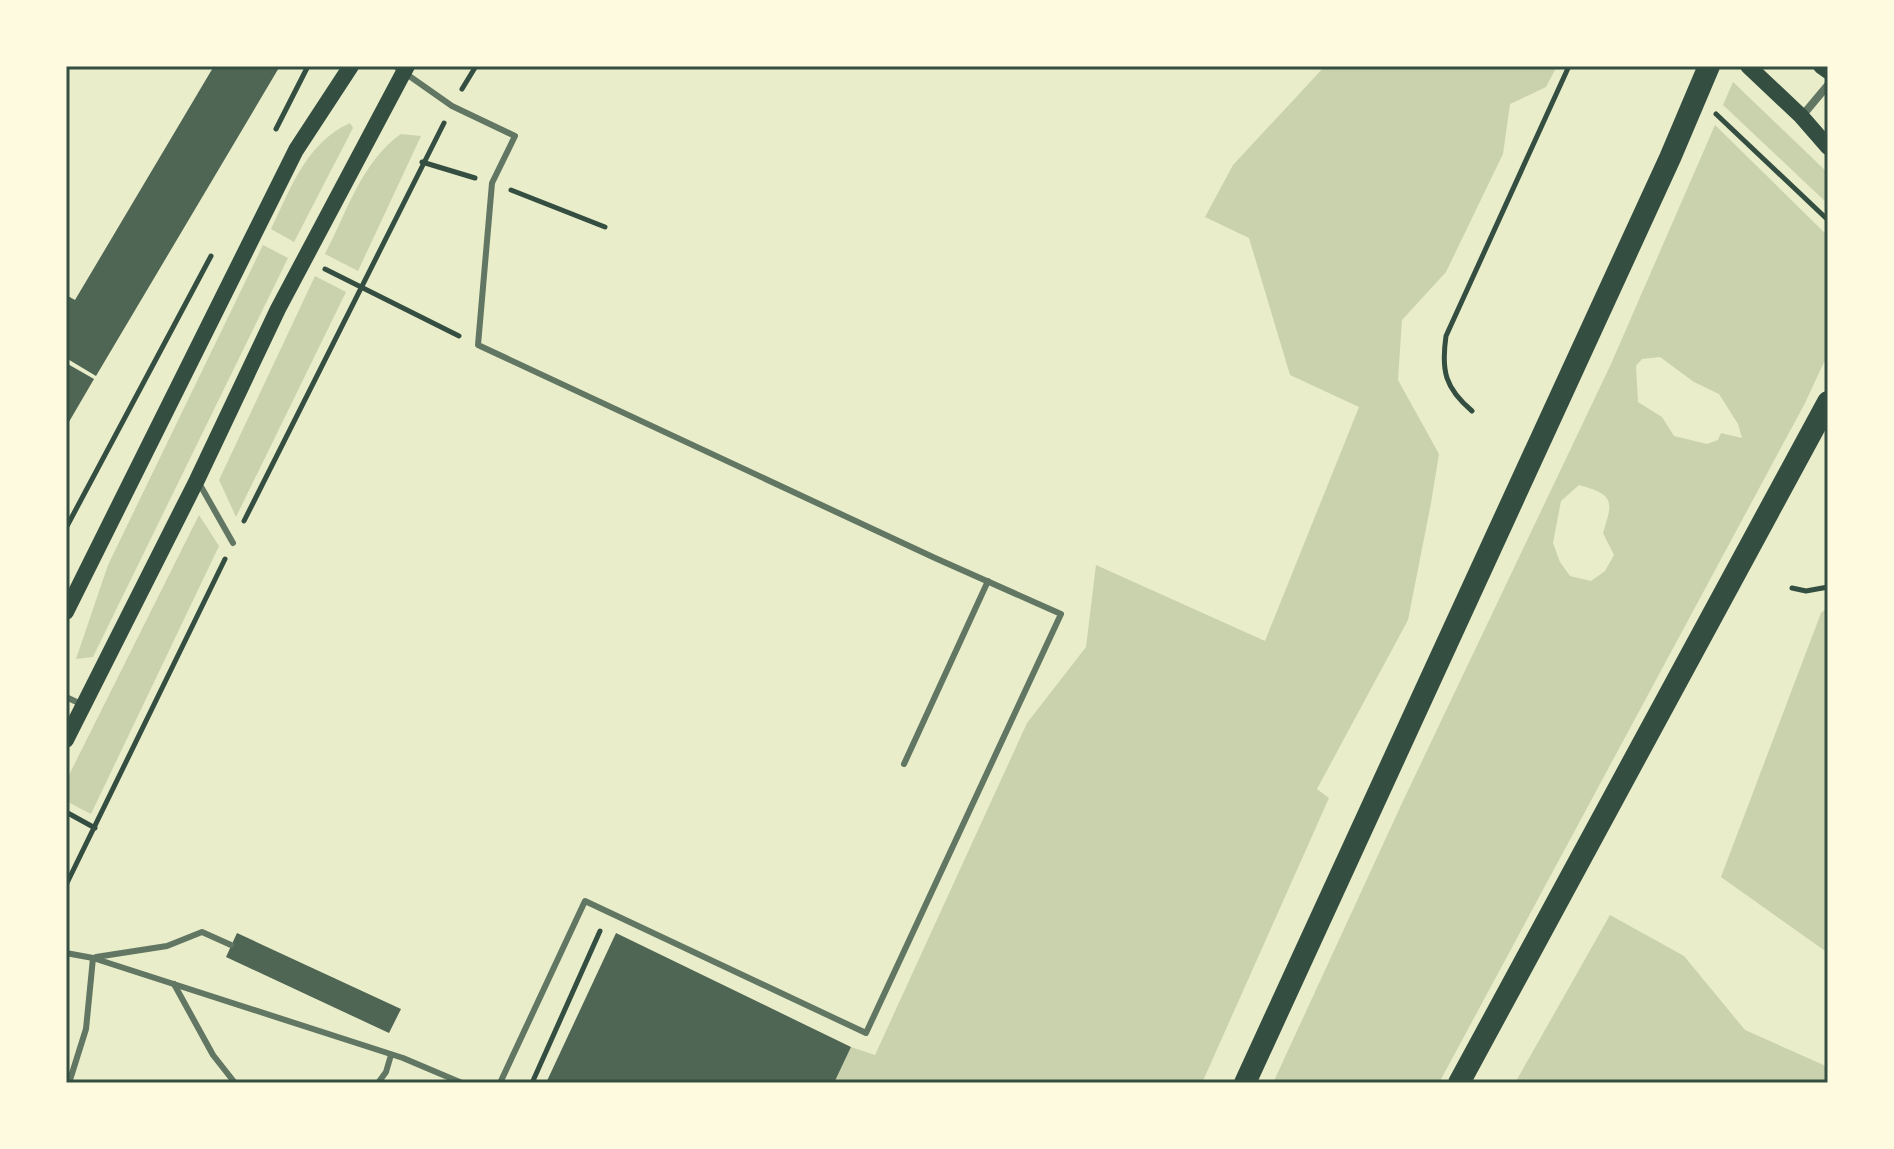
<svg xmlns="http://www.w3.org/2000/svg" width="1894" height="1149" viewBox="0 0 1894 1149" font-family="'PT Serif',serif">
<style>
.green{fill:#cad2ad;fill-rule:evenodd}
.building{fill:#4f6655}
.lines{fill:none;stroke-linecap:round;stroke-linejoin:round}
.path{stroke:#344e41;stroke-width:5}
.service{stroke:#617663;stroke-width:6}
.minor{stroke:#617663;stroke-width:8}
.secondary{stroke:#344e41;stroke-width:16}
.trunk{stroke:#344e41;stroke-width:22}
.neatline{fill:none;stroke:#344e41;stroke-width:3}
</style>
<rect width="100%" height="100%" fill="#e9edc9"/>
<g class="green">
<polygon points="1325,66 1557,66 1546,87 1510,104 1503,154 1446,272 1402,320 1398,380 1439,454 1431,503 1408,620 1317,789 1329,798 1202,1083 834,1083 851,1047 875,1055 1027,723 1086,647 1096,565 1265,641 1359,407 1290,375 1249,238 1205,217 1233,165"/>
<polygon points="1733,82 1828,173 1828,204 1723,105"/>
<path d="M350 123 353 128 294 242 271 229C291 188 306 143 350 123Z"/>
<path d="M1715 125 1828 236V354L1804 405 1439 1083H1273L1403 801 1611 364ZM1660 357 1694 382 1719 394 1738 424 1742 438 1721 433 1718 440 1707 444 1674 436 1662 417 1638 402 1636 366 1642 359ZM1579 485C1615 495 1613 501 1603 533L1614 555 1605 571 1591 581 1570 576 1560 562 1553 543 1561 501Z"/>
<path d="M401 134 421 136 358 271 325 254C346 214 362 161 401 134Z"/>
<polygon points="263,245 288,258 93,657 76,659 108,565"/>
<polygon points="315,276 346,292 236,517 219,480"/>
<polygon points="199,515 219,546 91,814 66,801 66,781"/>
<polygon points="1828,607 1828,953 1721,877 1821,613"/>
<polygon points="1610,915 1684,956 1745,1030 1828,1067 1828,1083 1515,1083"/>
</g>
<g class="building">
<polygon points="214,66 280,66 96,376 66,358 66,295 75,300"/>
<polygon points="66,363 94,379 66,427"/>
<polygon points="237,933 401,1009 389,1033 226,957"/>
<polygon points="616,933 851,1047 834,1083 546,1083"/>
</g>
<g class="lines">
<g class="path">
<polyline points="462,89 476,66"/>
<polyline points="1716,114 1828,220"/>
<polyline points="276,129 308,66"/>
<polyline points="422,162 475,178"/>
<polyline points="511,190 605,227"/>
<polyline points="325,269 459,336"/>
<path d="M1472 411C1445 388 1441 371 1446 336L1569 66"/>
<polyline points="244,521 444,123"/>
<polyline points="66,528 211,256"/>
<polyline points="1792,588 1806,591 1828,587"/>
<polyline points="66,812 95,828"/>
<polyline points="66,885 225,559"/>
<polyline points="532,1083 600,931"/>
</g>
<g class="service">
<polyline points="395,66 452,106 515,136 492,183 478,345 935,558 1061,614 866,1033 585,901 500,1083"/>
<polyline points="199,483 233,543"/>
<polyline points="66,697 81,704"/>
<polyline points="904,764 988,581"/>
<polyline points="66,953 93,958 403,1058 462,1083"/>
<polyline points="96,957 167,946 202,932 231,945"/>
<polyline points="174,984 213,1055 235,1083"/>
<polyline points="69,1083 86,1029 93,958"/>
<polyline points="378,1083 386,1072 391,1055"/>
</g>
<polyline class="minor" points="1802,116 1828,85"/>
<g class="secondary">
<polyline points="1748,66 1801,116 1828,147"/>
<polyline points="1821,66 1828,71"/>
<polyline points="66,612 296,150 351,66"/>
<polyline points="66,740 197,480 278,309 407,66"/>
</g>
<g class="trunk">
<polyline points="1245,1083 1670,158 1709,66"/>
<polyline points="1459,1083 1828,402"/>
</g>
</g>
<rect width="1894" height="1149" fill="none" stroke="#fefae0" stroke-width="136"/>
<rect x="68" y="68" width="1758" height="1013" class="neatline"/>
</svg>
